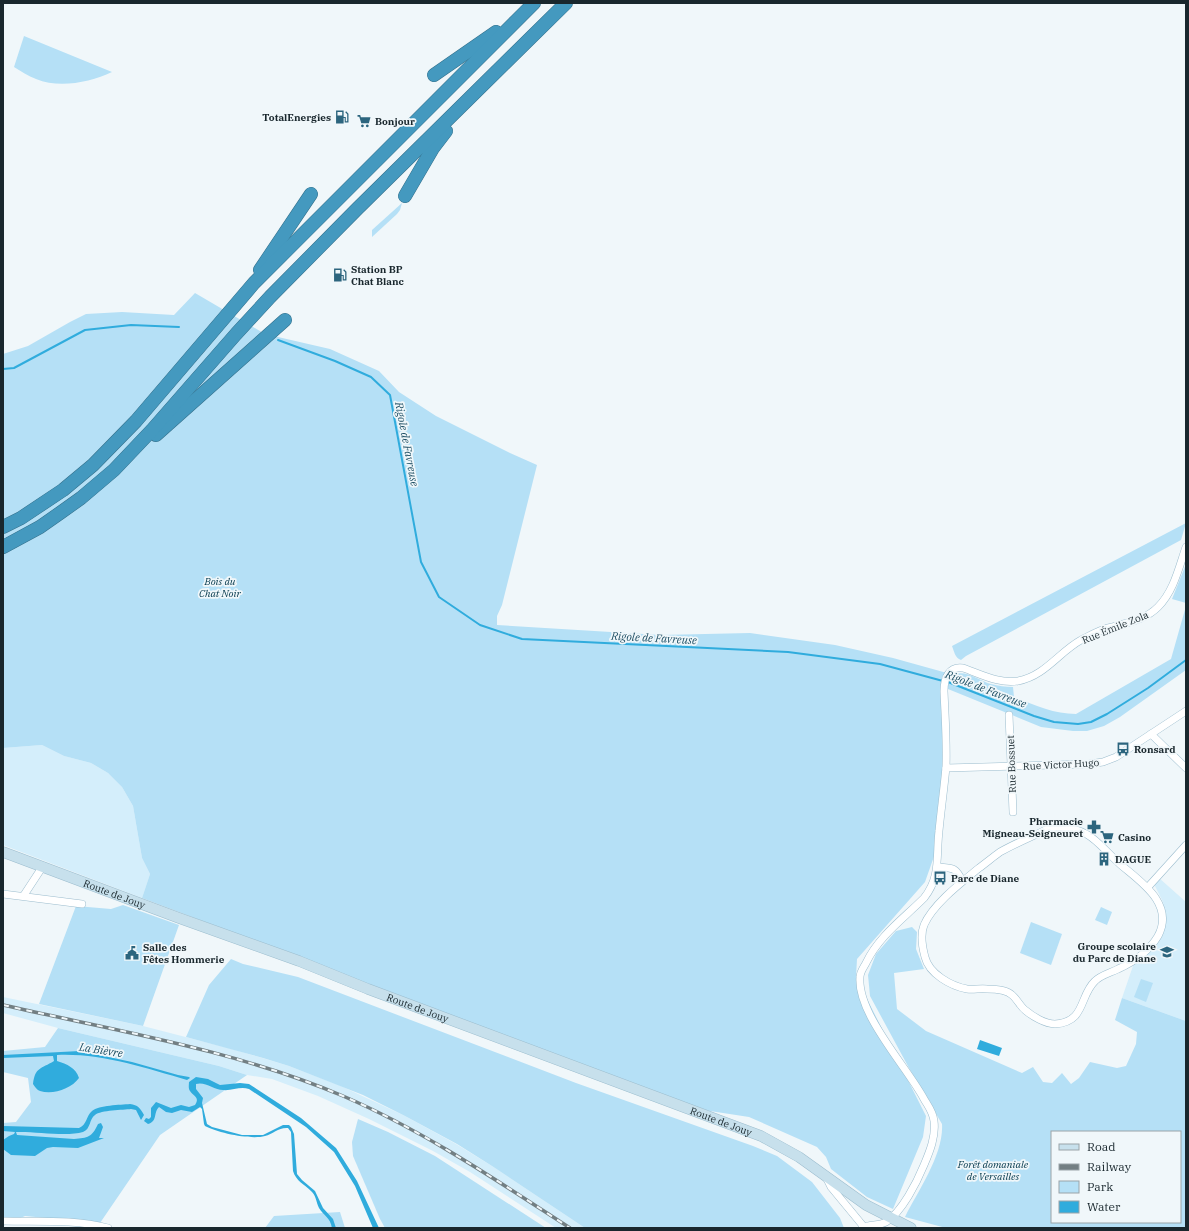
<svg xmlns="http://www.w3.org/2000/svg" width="1189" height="1231" viewBox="0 0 1189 1231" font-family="'IBM Plex Serif',serif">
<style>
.built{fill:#d4eefb}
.green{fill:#b5e0f6;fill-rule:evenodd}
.water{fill:#30acdd}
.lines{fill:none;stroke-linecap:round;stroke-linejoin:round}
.stream{stroke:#30acdd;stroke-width:2}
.street-casing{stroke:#9cbdce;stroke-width:8}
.secondary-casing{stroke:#9cbdce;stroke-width:11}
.highway-casing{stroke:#35718c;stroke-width:14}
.street{stroke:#fff;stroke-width:7}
.secondary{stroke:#c7e0ec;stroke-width:10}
.highway{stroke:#4499bf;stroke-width:13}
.rail-casing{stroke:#737f83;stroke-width:3.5}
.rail{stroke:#f0f7fa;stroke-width:2;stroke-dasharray:6;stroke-linecap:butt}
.labels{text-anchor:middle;stroke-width:3.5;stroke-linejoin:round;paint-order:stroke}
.poi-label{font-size:10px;font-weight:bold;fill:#19272d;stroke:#f0f7fa;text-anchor:start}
.park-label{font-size:10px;font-style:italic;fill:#00364a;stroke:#f0f7fa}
.street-label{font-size:10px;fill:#19272d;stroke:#f0f7fa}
.water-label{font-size:11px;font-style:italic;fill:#205065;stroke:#f0f7fa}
</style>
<rect width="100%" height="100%" fill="#f0f7fa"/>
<g class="built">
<polygon points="42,745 64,756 91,763 108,773 122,787 133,806 142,858 150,874 142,898 3,845 3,748"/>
<polygon points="1159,878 1186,902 1186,1021 1122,998 1135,960 1152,948 1165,912 1163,902 1155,886 1154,882"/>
<polygon points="3,997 143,1026 232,1049 289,1066 341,1086 405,1116 456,1144 492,1166 585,1228 556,1228 470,1172 433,1151 369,1119 318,1096 272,1079 247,1075 219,1066 58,1028 3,1013"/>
</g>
<g class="green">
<path d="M24 36 112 72C90 82 60 89 36 79 28 76 21 71 14 67Z"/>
<polygon points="402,203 400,210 397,214 372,237 372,230"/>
<polygon points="195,293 265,334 330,349 379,371 399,392 436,416 510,453 537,465 502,605 497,616 497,625 660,635 750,633 835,645 893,658 947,673 946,756 937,848 925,882 857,959 856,977 926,1116 923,1137 893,1209 867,1197 831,1169 826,1157 817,1147 749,1117 697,1109 142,898 150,874 142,858 133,806 122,787 108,773 91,763 64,756 42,745 3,748 3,354 28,346 70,322 86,314 122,312 174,315"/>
<path d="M1186 523 1181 540 966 656 961 660C955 658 954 651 952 646Z"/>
<polygon points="1186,564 1186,603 1172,599"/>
<path d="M1186 606V670L1120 717 1104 726 1087 731H1073L1041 727 948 689C946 682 949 678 953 673L955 674C967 670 980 681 991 684 998 686 1006 687 1013 687L1014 697C1034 705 1054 714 1076 714L1171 659Z"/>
<polygon points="123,905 179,925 143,1026 39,1004 76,906 111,909"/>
<polygon points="1101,907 1112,912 1107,925 1095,920"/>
<polygon points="1031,922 1062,934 1051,965 1020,953"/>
<path d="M912 927 917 932 916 949 924 969 894 973 897 1009 926 1031 1022 1073 1033 1067 1043 1082 1052 1083 1062 1073 1071 1084 1079 1078 1090 1062 1117 1068 1126 1066 1136 1044 1137 1032 1115 1020 1122 998 1186 1021V1228H946L905 1217C918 1191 944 1154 942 1124L909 1068 870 996 868 975 876 954 896 931ZM1052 1132H1180V1222H1052Z"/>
<polygon points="231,959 243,964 298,977 576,1083 753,1146 777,1156 812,1182 840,1218 844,1228 585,1228 492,1166 457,1144 405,1116 363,1095 289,1066 263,1058 186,1037 209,985"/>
<polygon points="1141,979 1153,983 1146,1002 1134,997"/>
<polygon points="58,1028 219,1066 247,1075 160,1135 100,1223 25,1216 3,1226 3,1123 16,1122 31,1102 28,1078 3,1072 3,1051 45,1047"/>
<polygon points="358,1119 388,1132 435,1156 546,1228 385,1228 380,1219 353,1156 352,1142"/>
<polygon points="340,1212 345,1228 265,1228 274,1216"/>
</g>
<g class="water">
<polygon points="980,1040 1002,1048 999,1056 977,1049"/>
<path d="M80 1051 132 1062 178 1075 189 1077 190 1078 187 1080C145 1068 101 1053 57 1055V1061C67 1064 76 1068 79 1078 71 1089 53 1095 40 1091 37 1090 35 1087 33 1084 35 1067 41 1069 54 1061L53 1056 3 1058V1055Z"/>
<path d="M196 1077 208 1079 220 1085 240 1083 249 1084 301 1118 336 1148 357 1181 379 1228H373L355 1186 334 1152 306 1127 249 1089C240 1086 232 1091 223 1090 214 1090 205 1081 196 1084V1089L203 1098 202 1103 207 1124 212 1127 242 1135H263L283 1125H289L291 1127 294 1134 297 1174 302 1180 315 1191 323 1208 333 1219 336 1228H332C330 1217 324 1216 319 1208 316 1202 316 1195 311 1191 304 1184 296 1181 293 1171L291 1132 288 1128C279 1127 273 1134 265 1136 251 1140 218 1133 205 1126L204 1124 202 1109 200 1107 192 1112 181 1110 172 1113 166 1112 159 1107C153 1113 158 1121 148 1124L144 1121 146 1118 149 1119 151 1117V1108L156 1102 171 1108 181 1105 189 1107 195 1105C200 1097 194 1097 190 1091 188 1088 189 1084 189 1082Z"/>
<path d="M130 1104C138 1105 140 1108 144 1115L141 1120 136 1110 131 1109C123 1110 101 1110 95 1115 89 1119 91 1129 83 1132 66 1137 34 1131 16 1132L17 1135 74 1139C88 1138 92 1137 98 1124L101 1123 103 1127 99 1138H104L78 1148 53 1147 47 1148 35 1156 11 1155 3 1149V1140L9 1136 14 1134 15 1132 3 1131V1126L79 1128C87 1125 86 1116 92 1111 99 1105 120 1105 130 1104Z"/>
</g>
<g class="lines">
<g class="stream">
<polyline points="278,340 335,361 371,377 390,395 421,562 439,597 480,625 522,639 788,652 880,664 943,681"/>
<polyline points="3,369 14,368 85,330 131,325 179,327"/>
<polyline points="948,682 1034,716 1054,722 1078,724 1091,722 1107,714 1148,688 1186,660"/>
</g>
<g class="street-casing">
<g id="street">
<polyline points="1009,715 1013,812"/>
<polyline points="1151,734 1186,768"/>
<polyline points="946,768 1089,764 1103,762 1116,757 1186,711"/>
<path d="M1058 827C1093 829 1097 844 1121 865 1141 882 1175 904 1158 936 1149 951 1134 962 1118 969 1110 973 1101 975 1095 981 1079 996 1086 1022 1055 1024 1045 1024 1032 1016 1025 1010 1020 1006 1017 999 1012 995 1007 990 994 989 987 989 980 988 974 990 967 989 951 986 929 974 925 957 922 946 920 935 924 925 933 904 962 882 979 868 986 863 993 857 1000 852 1016 843 1033 836 1050 828Z"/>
<path d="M938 867C952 868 956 867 962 881"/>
<polyline points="1148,887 1186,845"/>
<polyline points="3,894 82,904"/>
<polyline points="24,895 43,866"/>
<polyline points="826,1177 831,1187 864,1227"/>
<path d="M3 1221C37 1222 74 1219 108 1228"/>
<path d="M862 1228C870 1224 879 1226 886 1222 902 1212 917 1182 924 1165 930 1151 936 1136 934 1121 933 1112 928 1106 924 1099 907 1067 857 1014 860 977 860 972 864 967 866 963 879 936 903 919 924 898 941 877 936 856 939 831 941 810 944 789 946 767 947 742 945 716 944 691 944 678 949 666 963 668 981 674 998 684 1018 681 1045 676 1059 652 1081 640 1091 635 1101 629 1112 627 1129 622 1145 620 1158 607 1174 591 1179 567 1186 547"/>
</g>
</g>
<g class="secondary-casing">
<g id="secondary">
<path id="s1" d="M3 852 179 918 299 961 368 989 761 1136 799 1157 866 1205 911 1228"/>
</g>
</g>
<g class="highway-casing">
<g id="highway">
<polyline points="434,75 496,32"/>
<polyline points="405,196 433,148 446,131"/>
<polyline points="260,270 311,194"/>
<polyline points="156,435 285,320"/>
<polyline points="3,527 21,518 63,490 93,465 136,421 254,283 534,3"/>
<polyline points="3,547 40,527 60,513 81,498 114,470 152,430 236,334 270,297 357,209 566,3"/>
</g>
</g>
<use href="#street" class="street"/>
<use href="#secondary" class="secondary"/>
<use href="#highway" class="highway"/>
<g class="rail-casing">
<path id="rail" d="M3 1005C117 1031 235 1050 343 1096 424 1131 496 1180 570 1228"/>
</g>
<use href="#rail" class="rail"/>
</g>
<defs>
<g id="fuel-bare" transform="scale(1.08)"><path d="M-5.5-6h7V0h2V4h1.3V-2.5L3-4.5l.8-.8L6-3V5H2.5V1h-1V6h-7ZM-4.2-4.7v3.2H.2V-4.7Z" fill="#2c657e" stroke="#f0f7fa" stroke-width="2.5" paint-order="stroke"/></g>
<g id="supermarket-bare" transform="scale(1.08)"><path d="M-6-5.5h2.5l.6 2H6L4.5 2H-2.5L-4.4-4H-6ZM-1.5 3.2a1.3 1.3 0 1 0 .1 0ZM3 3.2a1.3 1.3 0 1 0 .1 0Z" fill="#2c657e" stroke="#f0f7fa" stroke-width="2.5" paint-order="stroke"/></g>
<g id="bus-bare" transform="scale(1.08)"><path d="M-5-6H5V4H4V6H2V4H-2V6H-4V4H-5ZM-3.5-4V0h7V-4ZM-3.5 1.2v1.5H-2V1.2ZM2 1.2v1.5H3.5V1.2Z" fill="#2c657e" stroke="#f0f7fa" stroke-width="2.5" paint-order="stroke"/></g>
<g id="pharmacy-bare" transform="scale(1.08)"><path d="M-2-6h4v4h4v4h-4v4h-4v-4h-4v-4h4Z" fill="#2c657e" stroke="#f0f7fa" stroke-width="2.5" paint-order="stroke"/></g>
<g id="building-bare" transform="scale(1.08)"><path d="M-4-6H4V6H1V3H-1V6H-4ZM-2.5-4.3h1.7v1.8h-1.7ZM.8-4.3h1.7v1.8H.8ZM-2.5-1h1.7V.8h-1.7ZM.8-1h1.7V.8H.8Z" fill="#2c657e" stroke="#f0f7fa" stroke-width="2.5" paint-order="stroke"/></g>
<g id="school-bare" transform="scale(1.08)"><path d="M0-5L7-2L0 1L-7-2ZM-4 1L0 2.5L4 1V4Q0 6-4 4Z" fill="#2c657e" stroke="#f0f7fa" stroke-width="2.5" paint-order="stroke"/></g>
<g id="civic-bare" transform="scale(1.08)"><path d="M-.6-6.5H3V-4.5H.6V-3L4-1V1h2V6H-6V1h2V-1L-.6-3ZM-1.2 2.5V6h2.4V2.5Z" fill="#2c657e" stroke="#f0f7fa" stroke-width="2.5" paint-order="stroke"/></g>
</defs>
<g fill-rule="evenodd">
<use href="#fuel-bare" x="342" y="117"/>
<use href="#supermarket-bare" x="364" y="121"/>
<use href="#fuel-bare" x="340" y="275"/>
<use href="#bus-bare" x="1123" y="749"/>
<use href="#pharmacy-bare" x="1094" y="827"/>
<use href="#supermarket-bare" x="1107" y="837"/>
<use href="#building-bare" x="1104" y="859"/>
<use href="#bus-bare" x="940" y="878"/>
<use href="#school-bare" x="1167" y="952"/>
<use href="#civic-bare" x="132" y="953"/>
</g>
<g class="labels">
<g class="poi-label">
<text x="331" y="121" text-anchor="end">TotalEnergies</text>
<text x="375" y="125">Bonjour</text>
<text x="351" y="273">Station BP<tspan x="351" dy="12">Chat Blanc</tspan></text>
<text x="1134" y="753">Ronsard</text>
<text x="1083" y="825" text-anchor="end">Pharmacie<tspan x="1083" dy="12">Migneau-Seigneuret</tspan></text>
<text x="1118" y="841">Casino</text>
<text x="1115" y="863">DAGUE</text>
<text x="951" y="882">Parc de Diane</text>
<text x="1156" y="950" text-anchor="end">Groupe scolaire<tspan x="1156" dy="12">du Parc de Diane</tspan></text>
<text x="143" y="951">Salle des<tspan x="143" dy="12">Fêtes Hommerie</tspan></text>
</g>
<g class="park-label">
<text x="220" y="585">Bois du<tspan x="220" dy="12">Chat Noir</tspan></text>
<text x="993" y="1168">Forêt domaniale<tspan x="993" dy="12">de Versailles</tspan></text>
</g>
<g class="street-label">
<text transform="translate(1115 627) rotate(-22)" y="4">Rue Émile Zola</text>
<text transform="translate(1011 764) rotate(-92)" y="4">Rue Bossuet</text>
<text transform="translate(1061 764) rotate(-3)" y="4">Rue Victor Hugo</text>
<text dy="4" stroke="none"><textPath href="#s1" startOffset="119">Route de Jouy</textPath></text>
<text dy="4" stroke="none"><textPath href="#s1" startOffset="443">Route de Jouy</textPath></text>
<text dy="4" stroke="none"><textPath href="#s1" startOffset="767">Route de Jouy</textPath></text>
</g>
<g class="water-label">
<text transform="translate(407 444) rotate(79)" y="4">Rigole de Favreuse</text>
<text transform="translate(654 638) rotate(3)" y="4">Rigole de Favreuse</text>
<text transform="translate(986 689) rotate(21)" y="4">Rigole de Favreuse</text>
<text transform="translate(101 1050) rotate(9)" y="4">La Bièvre</text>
</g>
</g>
<rect width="1189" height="1231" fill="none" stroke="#19272d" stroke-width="8"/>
<rect x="1051" y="1131" width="130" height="92" fill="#f0f7fa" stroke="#9aa4a8"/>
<rect x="1059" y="1144" width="20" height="6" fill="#c7e0ec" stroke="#9aa4a8"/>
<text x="1087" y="1151" font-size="12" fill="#19272d">Road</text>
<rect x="1059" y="1164" width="20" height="6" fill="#737f83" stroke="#9aa4a8"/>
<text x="1087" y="1171" font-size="12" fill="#19272d">Railway</text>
<rect x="1059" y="1181" width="20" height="12" fill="#b5e0f6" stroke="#9aa4a8"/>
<text x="1087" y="1191" font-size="12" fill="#19272d">Park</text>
<rect x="1059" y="1201" width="20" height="12" fill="#30acdd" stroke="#9aa4a8"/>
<text x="1087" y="1211" font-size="12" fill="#19272d">Water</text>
</svg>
